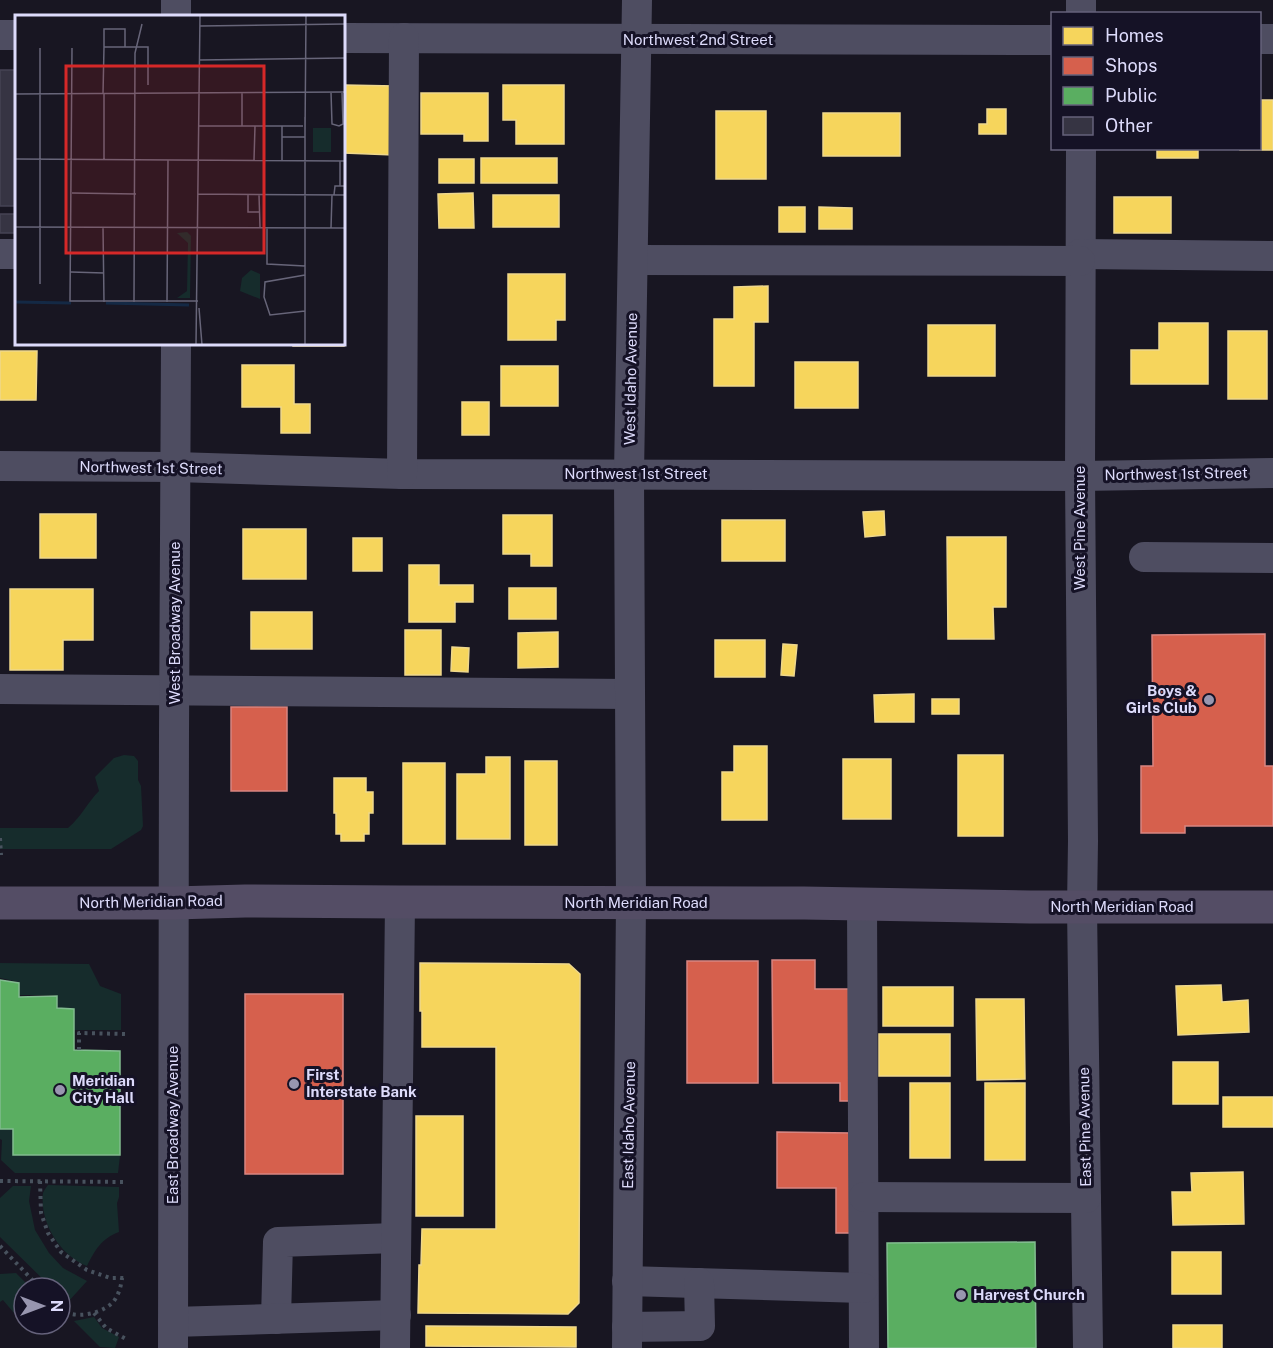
<svg xmlns="http://www.w3.org/2000/svg" width="1273" height="1348" viewBox="0 0 1273 1348" font-family="'Public Sans',sans-serif">
<style>
.green{fill:#162c2c}
.homes{fill:#f6d55c;stroke:#eed78c;stroke-width:1.5}
.shops{fill:#d6604d;stroke:#d88581;stroke-width:1.5}
.public{fill:#5aae61;stroke:#81bc8f;stroke-width:1.5}
.building{fill:#363443;stroke:#454354;stroke-width:1.5}
.lines{fill:none;stroke-linecap:round;stroke-linejoin:round}
.path{stroke:#48525e;stroke-width:4;stroke-dasharray:3 4.5;stroke-linecap:butt}
.minor{stroke:#4e4d61;stroke-width:30}
.major{stroke:#544d65;stroke-width:33}
.poi-dot{fill:#9896af;stroke:#151226;stroke-width:2}
.labels{text-anchor:middle;stroke-width:6;stroke-linejoin:round;paint-order:stroke}
.street-label{font-size:15px;fill:#dddbfb;stroke:#151226}
.poi-label{font-size:15px;font-weight:bold;fill:#dddbfb;stroke:#151226;text-anchor:start}
.inset-river{fill:none;stroke:#142945;stroke-width:3}
.inset-road{fill:none;stroke:#676579;stroke-width:1.5}
.view{fill:#d62828;fill-opacity:0.15;stroke:#d62828;stroke-width:3}
.inset-edge{fill:none;stroke:#dddbfb;stroke-width:3}
</style>
<rect width="100%" height="100%" fill="#181622"/>
<g class="green">
<path d="M124 755 134 756 138 761V780L141 786 143 826 141 830 111 849H0V828H68C82 816 87 803 99 791L95 777 114 758Z"/>
<polygon points="0,963 89,964 100,986 121,994 121,1030 74,1030 74,1009 58,1008 57,995 20,995 19,982 0,978"/>
<polygon points="0,1129 13,1129 13,1155 120,1156 118,1173 15,1173 1,1160 2,1140 0,1139"/>
<path d="M48 1185 119 1187V1197L117 1203 119 1232C101 1239 95 1250 87 1266 64 1257 46 1232 43 1207 43 1203 42 1197 43 1193 44 1190 46 1188 48 1185Z"/>
<polygon points="13,1186 31,1186 29,1201 35,1230 49,1253 63,1268 87,1281 67,1303 60,1296 60,1288 52,1288 0,1237 0,1198"/>
<polygon points="16,1273 27,1284 27,1288 24,1288 24,1307 19,1308 14,1313 3,1300 0,1302 0,1274"/>
<polygon points="94,1317 102,1328 119,1337 115,1348 100,1347 74,1321"/>
</g>
<g class="homes">
<polygon points="344,85 395,86 393,155 344,153"/>
<polygon points="503,85 564,85 564,144 516,144 516,120 503,120"/>
<polygon points="421,93 488,93 488,141 464,141 464,134 421,134"/>
<polygon points="1260,100 1273,100 1273,150 1240,150 1240,148 1260,148"/>
<polygon points="987,109 1006,109 1006,134 979,134 979,124 987,124"/>
<rect x="716" y="111" width="50" height="68"/>
<rect x="823" y="113" width="77" height="43"/>
<rect x="1157" y="148" width="41" height="10"/>
<rect x="481" y="158" width="76" height="25"/>
<rect x="439" y="159" width="35" height="24"/>
<polygon points="473,193 474,228 439,228 438,194"/>
<rect x="493" y="195" width="66" height="32"/>
<rect x="1114" y="197" width="57" height="36"/>
<rect x="779" y="207" width="26" height="25"/>
<polygon points="819,207 852,208 852,229 819,229"/>
<polygon points="508,274 565,274 565,320 556,320 556,340 508,340"/>
<polygon points="344,277 344,346 293,346 293,344 344,344"/>
<polygon points="768,286 768,322 754,322 754,386 714,386 714,319 734,319 734,287"/>
<polygon points="1159,323 1208,323 1208,384 1131,384 1131,350 1159,350"/>
<rect x="928" y="325" width="67" height="51"/>
<rect x="1228" y="331" width="39" height="68"/>
<polygon points="0,351 37,351 36,400 0,400"/>
<rect x="795" y="362" width="63" height="46"/>
<polygon points="242,365 294,365 294,404 310,404 310,433 281,433 281,407 242,407"/>
<rect x="501" y="366" width="57" height="40"/>
<rect x="462" y="402" width="27" height="33"/>
<polygon points="884,511 885,535 865,537 863,512"/>
<rect x="40" y="514" width="56" height="44"/>
<polygon points="503,515 552,515 552,566 531,566 531,554 503,554"/>
<rect x="722" y="520" width="63" height="41"/>
<rect x="243" y="529" width="63" height="50"/>
<polygon points="947,537 1006,537 1006,607 993,607 994,639 948,639"/>
<rect x="353" y="538" width="29" height="33"/>
<polygon points="409,565 439,565 439,585 473,585 473,602 455,602 455,622 409,622"/>
<rect x="509" y="588" width="47" height="31"/>
<polygon points="10,589 93,589 93,640 63,640 63,670 10,670"/>
<rect x="251" y="612" width="61" height="37"/>
<rect x="405" y="630" width="36" height="45"/>
<polygon points="558,632 558,667 518,668 518,633"/>
<rect x="715" y="640" width="50" height="37"/>
<polygon points="783,644 797,645 794,676 781,675"/>
<polygon points="452,647 469,648 468,672 451,671"/>
<polygon points="914,694 914,722 875,722 874,695"/>
<rect x="932" y="699" width="27" height="15"/>
<polygon points="734,746 767,746 767,820 722,820 722,772 734,772"/>
<rect x="958" y="755" width="45" height="81"/>
<polygon points="486,757 510,757 510,839 457,839 457,774 486,774"/>
<rect x="843" y="759" width="48" height="60"/>
<rect x="525" y="761" width="32" height="84"/>
<rect x="403" y="763" width="42" height="81"/>
<polygon points="334,778 366,778 366,792 373,792 373,813 369,813 369,834 364,834 364,841 341,841 341,834 336,834 336,813 334,813"/>
<polygon points="420,963 569,964 580,974 579,1303 568,1314 418,1313 419,1265 421,1265 422,1229 496,1229 496,1047 422,1047 422,1011 420,1011"/>
<polygon points="1221,985 1222,1002 1248,1000 1249,1032 1178,1035 1176,986"/>
<rect x="883" y="987" width="70" height="39"/>
<polygon points="976,999 1024,999 1025,1079 977,1080"/>
<rect x="879" y="1034" width="71" height="42"/>
<rect x="1173" y="1062" width="45" height="42"/>
<rect x="910" y="1083" width="40" height="75"/>
<rect x="985" y="1083" width="40" height="77"/>
<rect x="1223" y="1097" width="50" height="30"/>
<rect x="416" y="1116" width="47" height="100"/>
<polygon points="1243,1172 1244,1224 1173,1225 1172,1192 1192,1192 1191,1173"/>
<rect x="1172" y="1252" width="49" height="42"/>
<rect x="1173" y="1325" width="49" height="23"/>
<polygon points="426,1326 576,1327 576,1347 426,1346"/>
</g>
<g class="shops">
<polygon points="1265,634 1265,766 1273,766 1273,826 1185,826 1185,833 1141,833 1141,766 1153,766 1152,635"/>
<rect x="231" y="707" width="56" height="84"/>
<polygon points="772,960 815,960 815,989 851,989 852,1101 840,1101 840,1083 773,1083"/>
<rect x="687" y="961" width="71" height="122"/>
<rect x="245" y="994" width="98" height="180"/>
<polygon points="777,1132 851,1133 850,1233 836,1233 836,1188 777,1188"/>
</g>
<g class="public">
<polygon points="0,980 19,983 19,997 57,996 57,1008 74,1009 74,1050 120,1051 120,1155 13,1155 13,1129 0,1129"/>
<polygon points="1035,1242 1036,1348 888,1348 887,1243"/>
</g>
<g class="building">
<rect x="0" y="70" width="16" height="136"/>
<rect x="0" y="214" width="16" height="19"/>
</g>
<g class="lines">
<g class="path">
<polyline points="0,838 1,855"/>
<polyline points="79,1050 79,1033 127,1034"/>
<polyline points="0,1181 126,1182"/>
<polyline points="40,1181 41,1213 48,1233 61,1252 87,1270 110,1278 126,1278"/>
<polyline points="0,1246 40,1288"/>
<path d="M60 1307C63 1309 65 1312 68 1313 82 1318 105 1312 114 1301 119 1294 121 1286 122 1278"/>
<polyline points="94,1313 106,1328 126,1339"/>
</g>
<g class="minor">
<polyline points="1081,14 1081,0"/>
<polyline points="176,16 176,0"/>
<polyline points="0,35 16,35"/>
<polyline points="344,38 1052,40"/>
<polyline points="1260,39 1273,39"/>
<polyline points="1081,148 1080,476 1083,841 1082,907 1088,1348"/>
<polyline points="0,254 16,254"/>
<polyline points="1080,254 1273,256"/>
<polyline points="633,260 1080,261"/>
<polyline points="0,466 176,467 402,474 1080,476 1273,473"/>
<polyline points="402,474 404,38"/>
<polyline points="1144,557 1273,558"/>
<polyline points="0,689 630,694"/>
<polyline points="862,904 864,1348"/>
<polyline points="864,1197 1086,1198"/>
<polyline points="627,1281 863,1288"/>
<polyline points="276,1319 278,1242 396,1238"/>
<polyline points="173,1322 396,1315"/>
<polyline points="627,1327 700,1326 699,1283"/>
<polyline points="173,1348 174,732 176,344"/>
<polyline points="395,1348 400,902"/>
<polyline points="627,1348 631,902 629,474 637,0"/>
</g>
<polyline class="major" points="0,903 174,903 245,901 400,902 804,903 1030,907 1273,907"/>
</g>
<g class="poi-dot">
<circle cx="1209" cy="700" r="6"/>
<circle cx="294" cy="1084" r="6"/>
<circle cx="60" cy="1090" r="6"/>
<circle cx="961" cy="1295" r="6"/>
</g>
<g class="labels">
<g class="street-label">
<text x="698" y="45">Northwest 2nd Street</text>
<text transform="translate(631 379) rotate(-89)" y="5">West Idaho Avenue</text>
<text transform="translate(151 468) rotate(1)" y="5">Northwest 1st Street</text>
<text x="636" y="479">Northwest 1st Street</text>
<text transform="translate(1176 474) rotate(-1)" y="5">Northwest 1st Street</text>
<text transform="translate(1080 528) rotate(-90)" y="5">West Pine Avenue</text>
<text transform="translate(175 623) rotate(-90)" y="5">West Broadway Avenue</text>
<text transform="translate(151 902) rotate(-1)" y="5">North Meridian Road</text>
<text x="636" y="908">North Meridian Road</text>
<text x="1122" y="912">North Meridian Road</text>
<text transform="translate(173 1125) rotate(-90)" y="5">East Broadway Avenue</text>
<text transform="translate(629 1125) rotate(-89)" y="5">East Idaho Avenue</text>
<text transform="translate(1085 1127) rotate(-91)" y="5">East Pine Avenue</text>
</g>
<g class="poi-label">
<text x="1197" y="696" text-anchor="end">Boys &amp;<tspan x="1197" dy="17">Girls Club</tspan></text>
<text x="306" y="1080">First<tspan x="306" dy="17">Interstate Bank</tspan></text>
<text x="72" y="1086">Meridian<tspan x="72" dy="17">City Hall</tspan></text>
<text x="973" y="1300">Harvest Church</text>
</g>
</g>
<g transform="translate(15 15)">
<rect width="330" height="330" fill="#181622"/>
<path d="M298 113H316V137H298ZM172 217 176 221 175 283H162L172 276 173 228 162 218ZM236 255 245 259V284L225 276 227 263Z" fill="#162c2c"/>
<path class="inset-river" d="M0 287 56 288M91 288 174 290"/>
<path class="inset-road" d="M185 11 330 9M89 32V14H110V32M57 33 55 286H183M184 45 330 43M316 77 317 109 324 111 328 109 327 77M0 79 330 77M88 79 89 32H133V70M184 111H288M227 111V78M267 111V146M290 119 291 0M267 122H290M0 144 330 146M89 145V79M239 145 240 111M325 171V146M57 178 121 179M183 179 330 180M233 179V197H245M244 180 245 212M319 180 320 171H330M0 212 330 213M88 212 89 287M252 212V249L290 251M316 213 317 180M56 257 89 258M25 269V33M119 287 120 38 127 9M152 287 153 145M184 293 187 330M290 296 255 300 249 282 250 267 290 260M181 330 185 0M290 330V102"/>
<path class="view" d="M51 51H249V238H51Z"/>
<rect width="330" height="330" class="inset-edge"/>
</g>
<rect x="1051" y="12" width="210" height="138" fill="#151226" stroke="#65627b" stroke-width="1.5"/>
<rect x="1063" y="27" width="30" height="18" fill="#f6d55c" stroke="#65627b" stroke-width="1.5"/>
<text x="1105" y="42" font-size="18" fill="#dddbfb">Homes</text>
<rect x="1063" y="57" width="30" height="18" fill="#d6604d" stroke="#65627b" stroke-width="1.5"/>
<text x="1105" y="72" font-size="18" fill="#dddbfb">Shops</text>
<rect x="1063" y="87" width="30" height="18" fill="#5aae61" stroke="#65627b" stroke-width="1.5"/>
<text x="1105" y="102" font-size="18" fill="#dddbfb">Public</text>
<rect x="1063" y="117" width="30" height="18" fill="#363443" stroke="#65627b" stroke-width="1.5"/>
<text x="1105" y="132" font-size="18" fill="#dddbfb">Other</text>
<g transform="translate(42 1306) rotate(90)"><circle r="28" fill="#151226" stroke="#65627b" stroke-width="1.5"/>
<path d="M0-4.5L10 22L0 15L-10 22Z" fill="#9896af"/>
<text y="-9" font-size="16" font-weight="bold" text-anchor="middle" fill="#dddbfb">N</text>
</g>
</svg>
